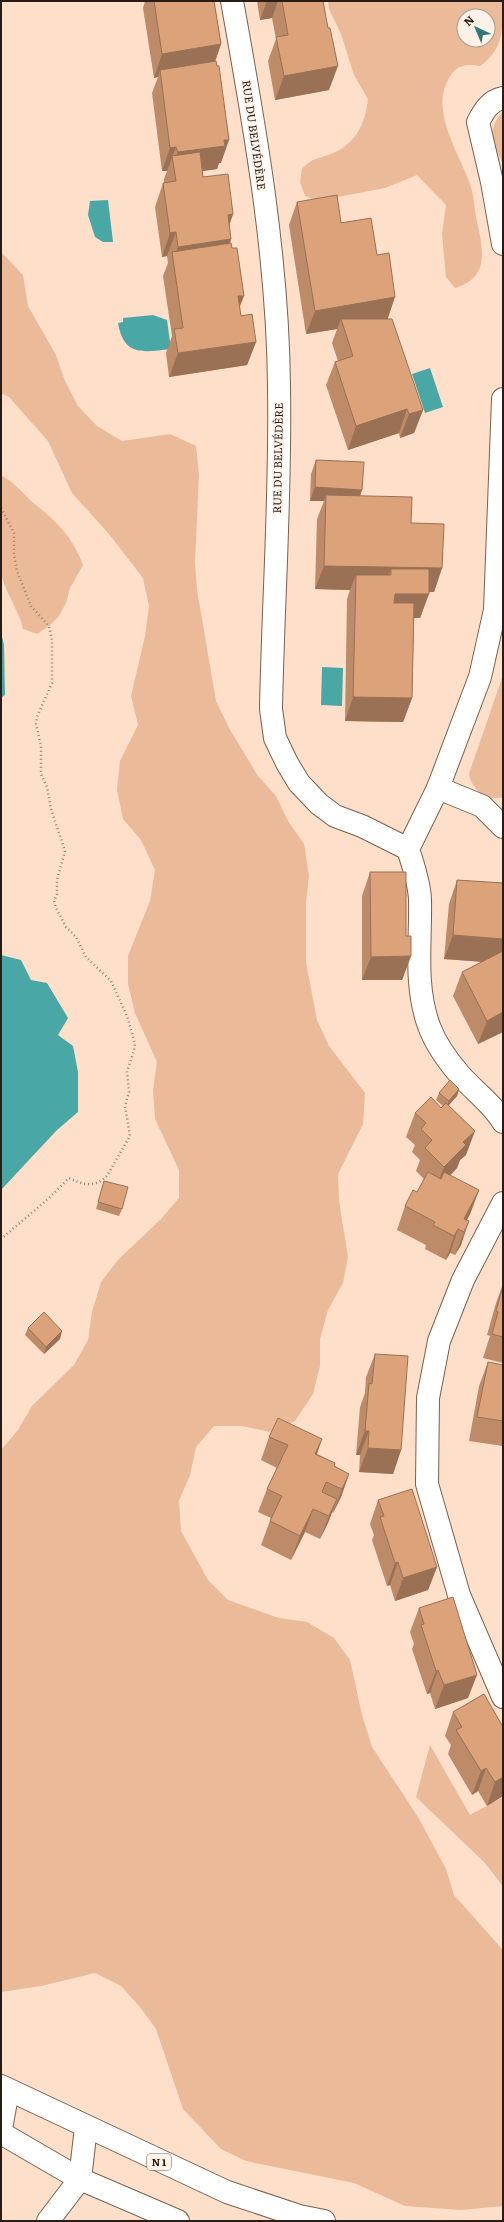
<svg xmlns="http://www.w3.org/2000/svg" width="504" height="2222" viewBox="0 0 504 2222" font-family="Literata,serif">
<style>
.green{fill:#ebba98;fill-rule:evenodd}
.water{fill:#49a7a5}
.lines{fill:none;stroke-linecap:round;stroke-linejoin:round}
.minor-casing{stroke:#7a604d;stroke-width:24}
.major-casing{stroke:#7a604d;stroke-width:24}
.path{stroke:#978173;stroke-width:2.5;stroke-dasharray:1 3;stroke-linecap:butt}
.minor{stroke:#fff;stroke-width:22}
.major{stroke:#fff;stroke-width:22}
.wall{fill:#bd8b68}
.shaded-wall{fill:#9a7155}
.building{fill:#dca279;stroke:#9a7155}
.labels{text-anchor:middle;stroke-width:3.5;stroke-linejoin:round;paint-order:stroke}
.shield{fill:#fdf1e8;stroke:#685d55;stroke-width:1}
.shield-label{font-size:10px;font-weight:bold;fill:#281d16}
.street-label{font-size:11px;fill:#281d16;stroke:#fdf1e8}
</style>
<rect width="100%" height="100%" fill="#fedfca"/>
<g class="green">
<path d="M328 1H503C503 28 504 49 480 66 468 64 458 64 451 75 427 109 460 153 471 187 474 197 474 207 476 217 482 246 492 277 455 288L446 277 442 234 446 205 417 175 385 188 332 198 318 201 305 196 300 182 302 169C313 158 314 160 328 155 355 146 365 125 368 99L354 75 341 34 329 9ZM464 16H488V40H464Z"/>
<path d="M503 112V164C494 144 485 130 503 112Z"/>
<polygon points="1,252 23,275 28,306 56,355 65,381 78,406 97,426 122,441 170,434 196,446 199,475 195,562 197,590 216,701 229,728 258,776 276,796 288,821 304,844 309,876 306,903 306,963 317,1020 329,1046 365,1093 363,1124 338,1174 339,1201 348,1257 343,1283 328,1310 320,1339 320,1366 313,1394 295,1421 270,1432 242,1426 214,1426 196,1447 190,1475 179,1501 181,1531 208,1580 228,1600 279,1618 307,1622 334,1638 350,1660 362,1715 372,1747 418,1817 446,1869 454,1895 503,1950 503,2206 461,2210 405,2206 354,2183 246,2161 221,2149 183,2109 156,2029 140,2007 121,1986 95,1973 41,1986 1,1992 1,1450 18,1430 32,1406 74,1365 88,1340 92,1312 101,1282 118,1260 161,1219 179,1198 179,1170 155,1119 153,1090 157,1062 135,1013 128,984 128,956 150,901 155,870 141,840 123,819 117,790 120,761 138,725 131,696 145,636 149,606 143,578 109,534 72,493 48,441 9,397 1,393"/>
<path d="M1 475C12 481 20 490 29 499 54 520 71 533 83 565L70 588 66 603 59 616 49 626 37 634 23 629C19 610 7 596 2 577Z"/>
<path d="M503 675V797C487 802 472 790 469 774Z"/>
<polygon points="430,1745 470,1815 503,1797 503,1886 484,1862 416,1797"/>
</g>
<g class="water">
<polygon points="108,200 113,242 103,242 95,237 88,215 90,201"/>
<path d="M153 315 167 320 171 349C143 352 124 357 118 323L123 322V318Z"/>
<polygon points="430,368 443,407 425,413 412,374"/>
<polygon points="1,632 4,645 5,695 1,698"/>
<polygon points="322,667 343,668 342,706 321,705"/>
<polygon points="1,955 21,960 31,980 47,983 68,1018 58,1035 73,1046 78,1072 78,1112 57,1130 1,1190"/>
</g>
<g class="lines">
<g class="minor-casing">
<g id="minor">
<path d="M232 1C255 128 278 258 279 387 281 494 273 602 271 709L275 738 287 763 299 783 319 804 335 816 362 826 408 849"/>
<path d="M503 98C489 101 484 111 478 122L492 182 503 244"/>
<path d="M503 399 495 610 480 677 438 788 408 849C413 865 419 881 420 899 421 942 414 985 429 1026 436 1045 447 1060 460 1075 474 1091 493 1104 503 1122"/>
<polyline points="438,788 482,806 503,827"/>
<polyline points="503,1203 463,1280 439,1341 428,1398 427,1484 459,1595 503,1697"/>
<polyline points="1,2129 8,2090"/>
<polyline points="48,2221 80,2179 86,2127"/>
</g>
</g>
<g class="major-casing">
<g id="major">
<polyline points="1,2086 227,2192 299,2216 324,2221"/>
<polyline points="1,2133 80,2179 178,2221"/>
</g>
</g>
<path class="path" d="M1 508 14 533V555L17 571 31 606 49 626 52 640V683L37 717 36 724 41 746V774L47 787 51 809 65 851 57 880V894L54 901 56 908 66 927 76 937 86 957 111 981 127 1016 135 1044 134 1051 127 1071 129 1092 125 1106 130 1136 107 1176C95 1188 83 1185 69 1178L48 1199 1 1239"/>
<use href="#minor" class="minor"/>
<use href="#major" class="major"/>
</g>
<g class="wall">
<polygon points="145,1 214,1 221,44 215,62 221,163 219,163 217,169 202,171 203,177 233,214 229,225 231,239 230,243 241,316 256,342 247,365 169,377 166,353 172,336 163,276 168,263 167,256 162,257 155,207 163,183 164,183 164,179 167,171 162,171 152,93 158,77 154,78 143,8"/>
<polygon points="257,1 323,1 329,90 275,100 268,61 276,39 272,18 260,20"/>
<polygon points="297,202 341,223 377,255 388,319 423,410 414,433 400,438 399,433 348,450 326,385 335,362 338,361 332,343 337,329 306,334 289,225"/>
<polygon points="316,460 360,496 411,523 442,568 434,592 429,592 420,618 414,618 412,698 403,722 345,721 347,599 350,590 315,589 317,519 324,501 310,501 311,474"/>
<polygon points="370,872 406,936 411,956 402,980 362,980 362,896"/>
<polygon points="457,880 503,883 503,1032 478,1044 453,996 462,972 483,962 444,959 449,904"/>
<polygon points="459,1089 457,1096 449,1105 466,1155 460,1160 457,1168 450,1176 479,1190 470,1214 467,1220 461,1245 455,1255 450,1253 446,1260 425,1249 426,1245 397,1230 405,1206 417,1192 424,1179 416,1171 420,1160 412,1152 415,1145 406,1137 415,1113 441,1108 443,1106 436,1100 439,1093"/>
<polygon points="104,1181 122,1209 119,1216 96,1209"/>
<polygon points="503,1284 503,1363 483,1358 490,1336 487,1335 496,1303"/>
<polygon points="28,1328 60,1339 44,1354 25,1335"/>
<polygon points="375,1354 401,1450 393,1474 359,1472 360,1455 356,1455 360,1407 365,1393 366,1377"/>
<polygon points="488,1362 503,1365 503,1446 469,1441 479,1386"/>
<polygon points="269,1437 317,1454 335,1463 334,1466 349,1474 341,1497 333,1513 332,1512 328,1523 320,1539 305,1532 291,1560 261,1545 271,1518 258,1512 267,1489 277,1468 261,1460"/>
<polygon points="378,1500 437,1567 428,1590 395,1601 390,1585 387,1586 372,1540 374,1535 370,1524"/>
<polygon points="419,1608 468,1698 435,1709 430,1693 427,1694 412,1649 414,1644 410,1632"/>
<polygon points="484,1694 503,1796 487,1806 478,1791 472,1795 448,1754 451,1745 445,1736 453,1712"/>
</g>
<g class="shaded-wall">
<polygon points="267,1 278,1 272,18 260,20"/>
<polygon points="221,44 213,67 160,70 158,77 154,78 162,54"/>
<polygon points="338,66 329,90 275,100 284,76"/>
<polygon points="224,140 229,140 221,163 219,163 217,169 175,175 173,163 178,152"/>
<polygon points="176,147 167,171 162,171 170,148"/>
<polygon points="233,214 225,238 228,215"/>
<polygon points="176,232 167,256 162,257 170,233"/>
<polygon points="231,239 223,263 173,260 178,247"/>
<polygon points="238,296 244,296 235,319"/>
<polygon points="395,297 387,321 341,319 337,329 306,334 315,311"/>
<polygon points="256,342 247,365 169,377 178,353"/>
<polygon points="407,409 399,433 348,450 356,426"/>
<polygon points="423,410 414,433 400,438 409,414"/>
<polygon points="315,487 362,490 358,503 326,495 324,501 310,501"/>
<polygon points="324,566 442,568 434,592 385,591 391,575 391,569 383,591 356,575 350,590 315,589"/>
<polygon points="395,594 429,594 420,618 386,618"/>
<polygon points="353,697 412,698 403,722 345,721"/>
<polygon points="453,935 503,939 503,958 501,963 444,959"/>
<polygon points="411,956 402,980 362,980 371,957"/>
<polygon points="503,1012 503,1032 478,1044 487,1021"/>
<polygon points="459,1089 457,1096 446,1108 449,1101"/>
<polygon points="475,1131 466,1155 460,1160 457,1168 435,1190 444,1167 463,1142"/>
<polygon points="479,1190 470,1214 461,1231 464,1219"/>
<polygon points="469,1221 461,1245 455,1255 464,1232"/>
<polygon points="458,1229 450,1253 446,1260 454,1236"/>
<polygon points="62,1331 60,1339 44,1354 46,1347"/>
<polygon points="365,1431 369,1431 360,1455 356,1455"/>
<polygon points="322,1439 314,1463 315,1454"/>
<polygon points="368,1448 401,1450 393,1474 359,1472"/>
<polygon points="349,1474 341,1497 333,1513 342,1489"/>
<polygon points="337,1499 328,1523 320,1539 329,1516"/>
<polygon points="313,1509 305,1532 291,1560 300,1536"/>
<polygon points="398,1562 390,1585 387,1586 395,1563"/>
<polygon points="437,1567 428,1590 395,1601 403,1578"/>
<polygon points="438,1670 430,1693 427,1694 436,1671"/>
<polygon points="477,1675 468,1698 435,1709 444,1685"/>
<polygon points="486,1768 478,1791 472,1795 481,1771"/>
<polygon points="503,1777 503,1796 487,1806 495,1782"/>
</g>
<g class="building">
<polygon points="154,1 214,1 221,44 162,54"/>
<polygon points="282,1 323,1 328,28 330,28 338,66 284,76 276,37 288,35"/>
<polygon points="216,61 217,66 219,66 229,140 224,140 225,146 178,152 176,147 170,148 160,70"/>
<polygon points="200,152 203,177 228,174 233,214 228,215 231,239 178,247 176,232 170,233 163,183 176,181 172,156"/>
<polygon points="337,195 341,223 371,218 377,255 389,253 395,297 315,311 297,202"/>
<polygon points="231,243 232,248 237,248 244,296 238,296 241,316 252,314 256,342 178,353 174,329 183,328 172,252"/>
<polygon points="341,319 392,319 423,410 409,414 407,409 356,426 335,362 353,356"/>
<polygon points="316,460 364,462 362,490 315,487"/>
<polygon points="326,495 412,497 411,523 444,524 442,568 324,566"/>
<polygon points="391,569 429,569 429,594 395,594 394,603 414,603 412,698 353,697 356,575 391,575"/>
<polygon points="370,872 406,872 406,936 411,936 411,956 371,957"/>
<polygon points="457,880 503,883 503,939 453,935"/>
<polygon points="503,951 503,1012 487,1021 462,972"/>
<polygon points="450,1080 459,1089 449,1101 439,1093"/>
<polygon points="431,1097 441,1108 446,1103 475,1131 463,1142 466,1145 444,1167 425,1148 432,1140 421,1129 426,1123 415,1113"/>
<polygon points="428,1172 441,1179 444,1172 479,1190 464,1219 469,1221 464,1232 458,1229 454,1236 433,1225 435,1222 405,1206 413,1190 417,1192"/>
<polygon points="104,1181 128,1187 122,1209 98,1202"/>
<polygon points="503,1286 503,1337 492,1334 498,1312 496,1311"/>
<polygon points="44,1312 62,1331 46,1347 28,1328"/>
<polygon points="375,1354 408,1356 401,1450 368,1448 369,1431 365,1431 369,1383 372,1384"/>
<polygon points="488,1362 503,1365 503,1421 477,1417"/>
<polygon points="278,1418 322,1439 315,1454 335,1463 334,1466 349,1474 342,1489 326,1482 322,1492 337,1499 329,1516 313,1509 300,1536 270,1521 282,1496 267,1489 288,1445 269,1437"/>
<polygon points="412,1489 437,1567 403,1578 398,1562 395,1563 380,1517 384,1516 378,1500"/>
<polygon points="453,1597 477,1675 444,1685 438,1670 436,1671 421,1625 424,1624 419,1608"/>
<polygon points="484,1694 503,1727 503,1777 495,1782 486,1768 481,1771 456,1730 462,1727 453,1712"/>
</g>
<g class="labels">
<rect class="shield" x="147" y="2154" width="24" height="16" rx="3"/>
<g class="shield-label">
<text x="159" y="2166">N 1</text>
</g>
<g class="street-label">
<text transform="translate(254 135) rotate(82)" y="4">RUE DU BELVÉDÈRE</text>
<text transform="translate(278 458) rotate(-89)" y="4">RUE DU BELVÉDÈRE</text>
</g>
</g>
<rect width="504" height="2222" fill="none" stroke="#281d16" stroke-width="4"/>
<g transform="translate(476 28) rotate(316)"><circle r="19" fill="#fdf1e8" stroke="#a89c94"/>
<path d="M0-3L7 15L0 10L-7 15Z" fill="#2e7876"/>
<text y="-6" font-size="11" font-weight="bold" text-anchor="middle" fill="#281d16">N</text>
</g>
</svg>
